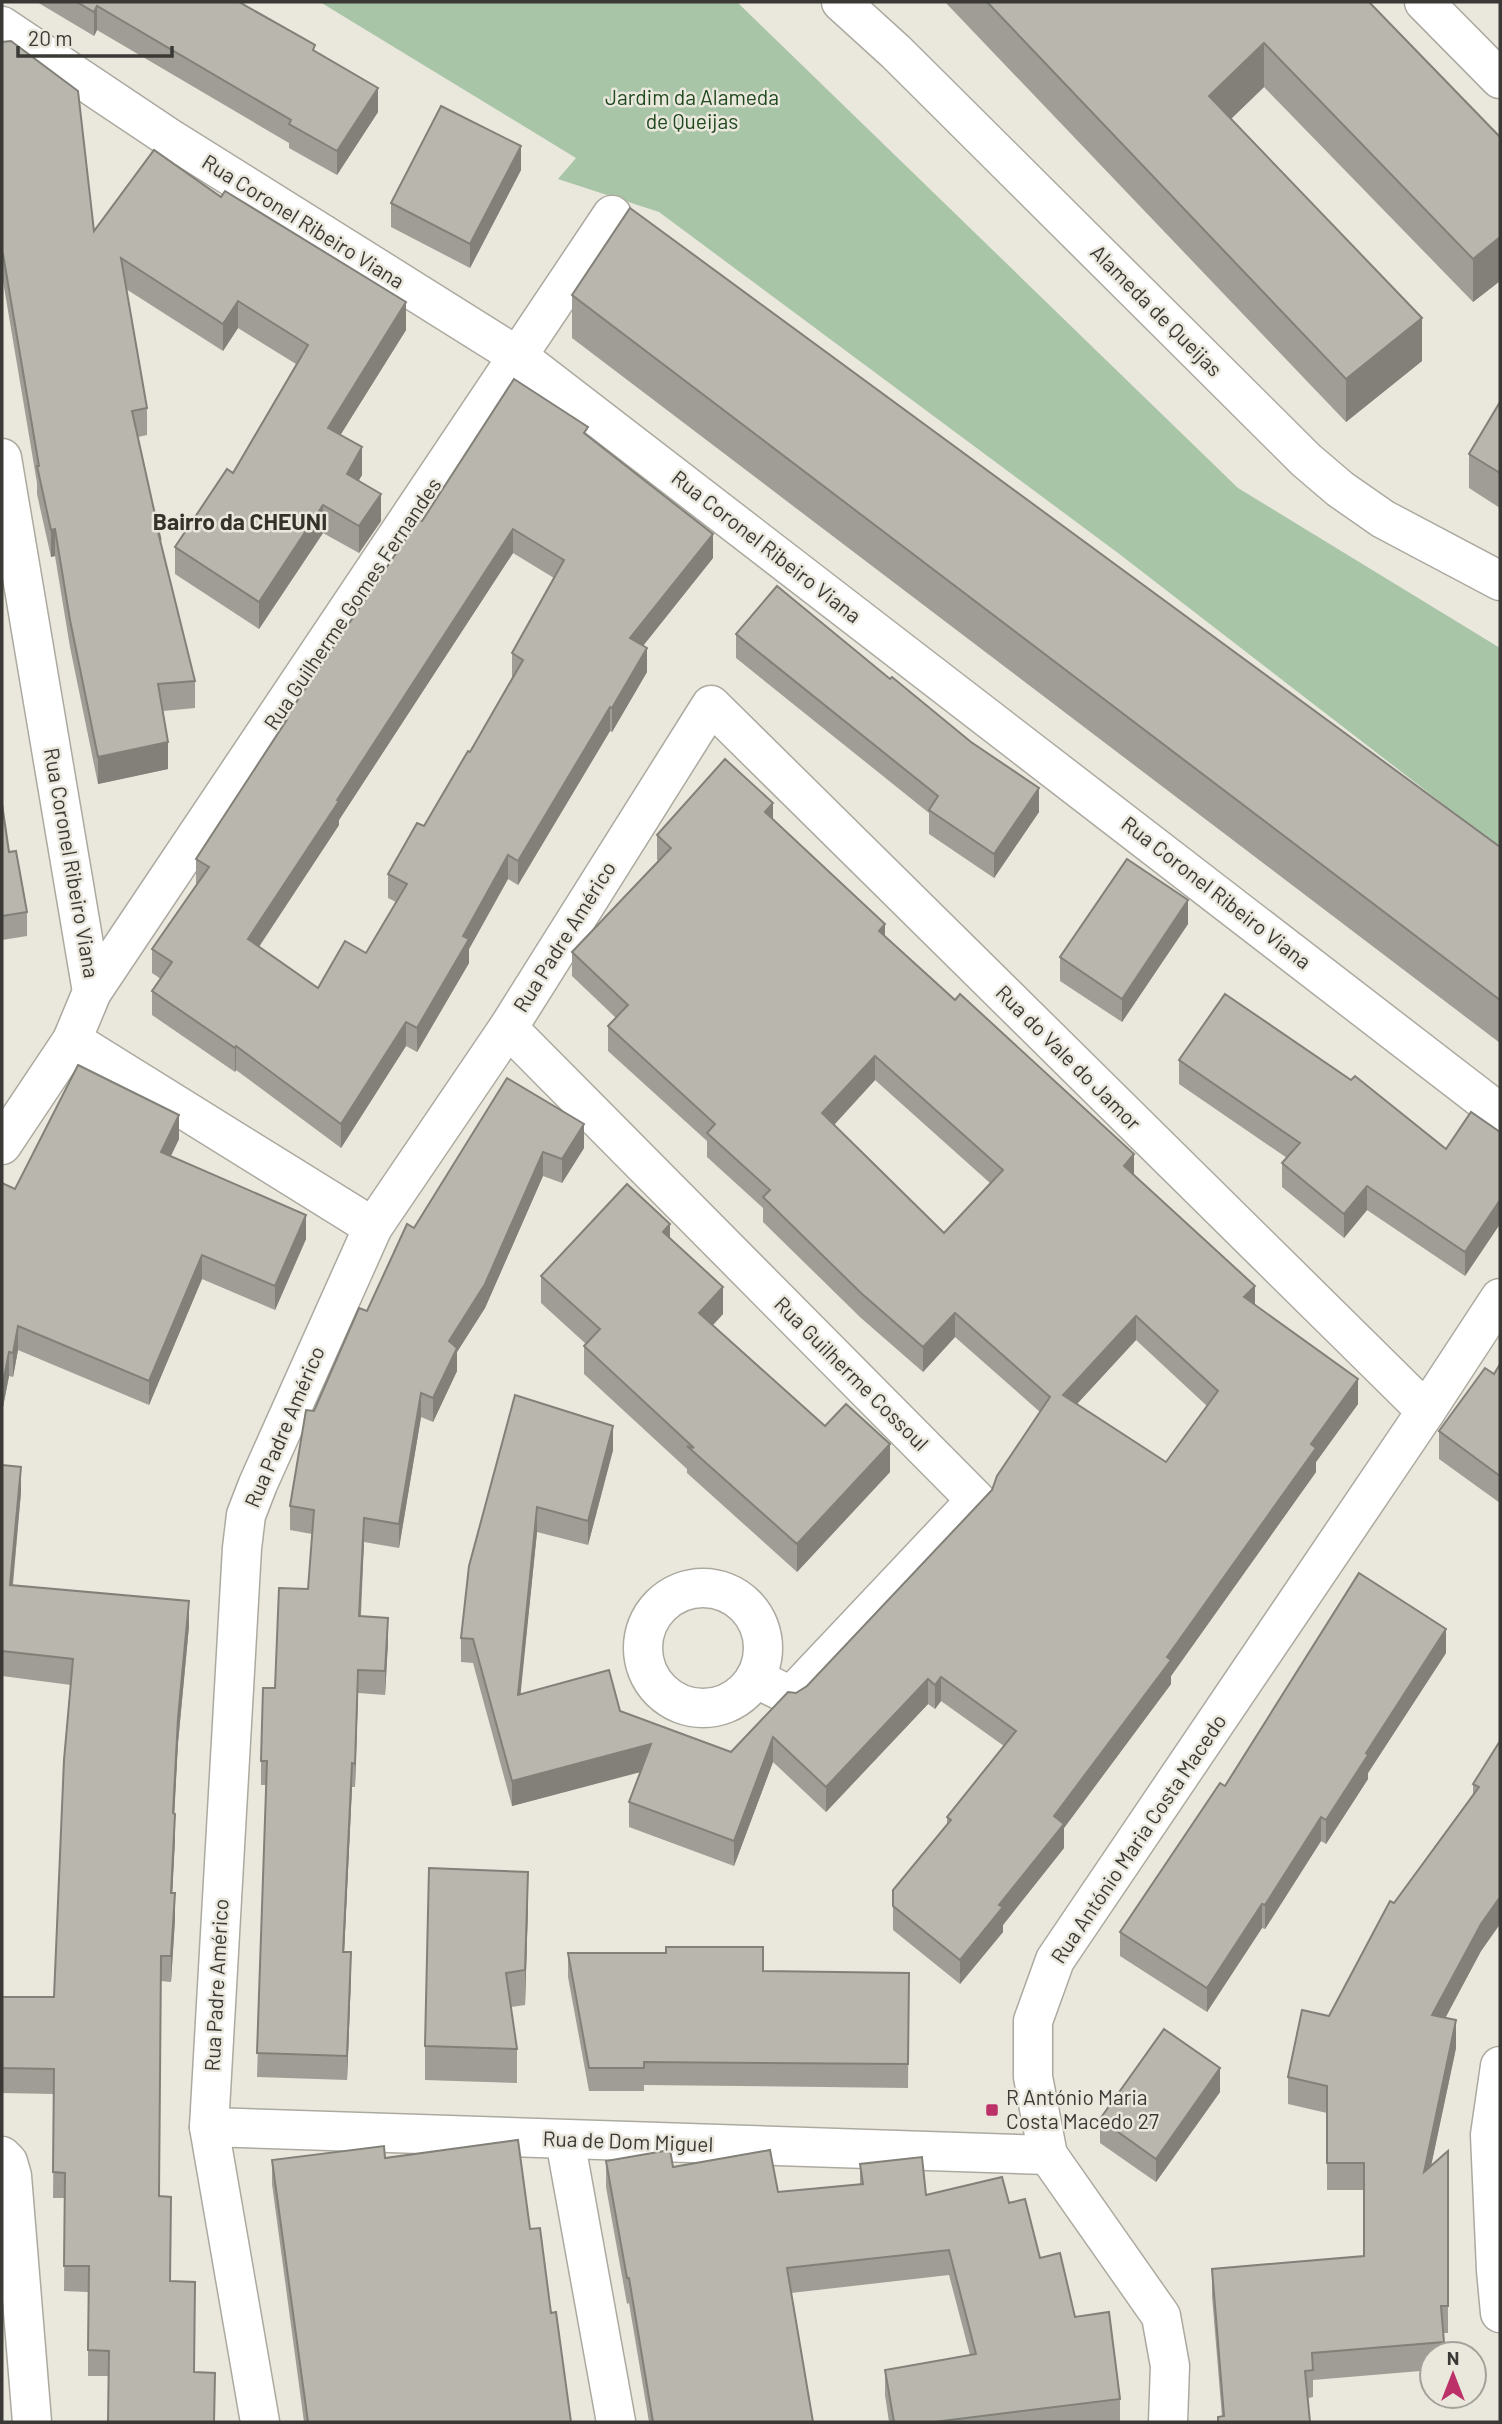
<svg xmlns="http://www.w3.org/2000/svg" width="1502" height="2424" viewBox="0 0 1502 2424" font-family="Barlow,sans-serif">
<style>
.green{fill:#a9c5a7}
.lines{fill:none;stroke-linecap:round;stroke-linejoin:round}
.minor-casing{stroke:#acaaa0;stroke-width:41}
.minor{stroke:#fff;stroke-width:38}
.wall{fill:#9f9d95;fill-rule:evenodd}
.shaded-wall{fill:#828079}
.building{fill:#b9b7ad;stroke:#828079;stroke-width:2;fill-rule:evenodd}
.poi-dot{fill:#bc3168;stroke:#eae7dd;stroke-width:2.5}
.labels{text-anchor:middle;stroke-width:5;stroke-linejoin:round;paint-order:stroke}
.park-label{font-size:21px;fill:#1f491e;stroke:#eae7dd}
.street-label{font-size:21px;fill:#3a3935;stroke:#eae7dd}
.poi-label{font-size:21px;fill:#3a3935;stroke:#eae7dd;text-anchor:start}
.neighbourhood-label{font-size:23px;font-weight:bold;fill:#34322a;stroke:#eae7dd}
</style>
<rect width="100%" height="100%" fill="#eae7dd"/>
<polygon class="green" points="320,2 737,2 1238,488 1500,648 1500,848 1118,553 659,212 558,179 576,158"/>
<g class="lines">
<g class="minor-casing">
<g id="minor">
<polyline points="841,2 896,52 1306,460 1340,489 1383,519 1500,581"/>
<polyline points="1424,2 1500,79"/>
<polyline points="2,26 168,137 519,357 1500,1113"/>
<polyline points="2,458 92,992 72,1040 373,1227"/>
<polyline points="92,992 612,215"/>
<polyline points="508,1028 976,1500 791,1696 755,1678"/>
<polyline points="2,1145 72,1040"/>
<circle cx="703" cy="1648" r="60"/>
<polyline points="1500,2066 1490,2135 1496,2270 1500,2313"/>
<polyline points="209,2127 1048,2155"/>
<polyline points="565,2140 616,2422"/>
<polyline points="2,2156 8,2162 12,2176 32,2422"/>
<polyline points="260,2422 209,2127 242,1548 246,1515 258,1484 373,1227 508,1028 711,705 1426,1411"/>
<polyline points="1168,2422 1170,2366 1161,2316 1048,2155 1033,2077 1033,2021 1055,1960 1426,1411 1500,1298"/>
</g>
</g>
<use href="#minor" class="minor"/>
</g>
<g class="wall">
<polygon points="37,2 239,2 315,51 378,112 337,175 289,148 289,143 97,30 94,36"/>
<polygon points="945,2 1369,2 1500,137 1500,281 1473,302 1264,87 1231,119 1422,361 1346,422"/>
<polygon points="2,42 94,231 406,330 340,435 362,475 358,481 381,521 359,553 323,533 259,629 175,574 175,547 233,473 296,364 238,328 223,351 126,289 147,408 147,435 138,437 160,537 160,542 195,681 195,708 163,711 168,769 98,784 70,647 55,556 51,557 37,494 37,483 3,281 2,281"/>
<polygon points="521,170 470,268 391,227 391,203"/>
<polygon points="572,295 1500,847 1500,1043 572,338"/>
<polygon points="1500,402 1500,508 1469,488 1469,454"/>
<path d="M588 436 713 558 643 646 647 672 612 732 610 731 518 885 508 879 469 949V963L417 1052 406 1046 341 1148 236 1070 235 1072 152 1015V991L161 979 152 973V949L197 884 196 883V859L422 521ZM513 553 554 578 512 653V677L513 678 470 752 424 826 388 874V898L396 902 366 953 318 988 259 947 339 825V820Z"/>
<polygon points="736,634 1039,812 994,878 929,834 929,813 736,658"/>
<polygon points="2,804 9,852 27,912 27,936 2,940"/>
<path d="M773 819 885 936 1134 1175 1255 1304 1358 1404 1316 1462V1472L1171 1676V1684L1064 1828V1848L1003 1925V1932L960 1984 893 1930V1890L947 1825V1817L1004 1746 941 1701 935 1709 928 1704 826 1812 773 1762 734 1866 629 1827V1802L641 1772 512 1806 473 1663 461 1662V1638L515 1395 613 1450 588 1545 537 1532 520 1694 620 1711 731 1752 796 1693 807 1686 992 1490 1040 1412 955 1337 923 1372 861 1318 763 1222V1208L707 1157V1141L608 1051V1026L616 1018 572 976V952L658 861 657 859V835ZM875 1080 990 1183 944 1233 834 1125ZM1136 1340 1207 1406 1166 1462 1077 1404Z"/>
<polygon points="1188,924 1122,1022 1060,981 1060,957"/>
<polygon points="1179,1060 1446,1149 1500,1132 1500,1224 1465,1276 1367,1210 1344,1238 1282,1187 1282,1163 1287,1158 1179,1084"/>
<polygon points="507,1078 584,1148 562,1183 543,1176 485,1308 457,1352 457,1371 433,1422 421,1417 399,1548 364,1542 361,1616 388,1642 385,1695 358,1693 355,1787 352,1787 344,1952 351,1976 347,2080 257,2077 266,1785 261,1785 261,1761 275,1688 308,1589 312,1534 290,1530 290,1506 314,1411 367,1311 414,1228"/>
<polygon points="179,1139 171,1156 306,1239 275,1310 202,1279 149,1405 18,1350 13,1377 9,1376 2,1412 15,1189"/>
<polygon points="670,1238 723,1314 713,1325 825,1426 890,1472 797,1572 687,1473 687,1469 584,1374 584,1346 586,1344 541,1303 541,1276"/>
<polygon points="1500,1364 1500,1503 1439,1459 1439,1431 1494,1374"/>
<polygon points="2,1465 21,1492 13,1585 189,1626 178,1743 174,1814 175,1839 172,1893 175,1919 171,1982 161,1981 108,2376 88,2376 88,2292 64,2291 65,2198 53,2198 54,2094 2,2093 2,1997 54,1997 71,1685 2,1676"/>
<polygon points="1446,1653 1368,1773 1368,1779 1326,1844 1321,1841 1265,1929 1262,1928 1207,2012 1120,1956 1120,1932 1225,1786"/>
<polygon points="1500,1741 1500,1924 1481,1951 1445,2018 1456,2048 1431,2166 1448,2151 1448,2333 1444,2333 1444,2354 1432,2354 1432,2370 1313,2380 1313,2397 1222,2417 1212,2296 1212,2269 1364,2256 1364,2190 1327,2190 1327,2113 1288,2104 1288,2077 1329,2016 1394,1903 1473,1794 1473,1784"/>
<polygon points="528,1906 525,2005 511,2007 517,2049 517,2083 425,2080 425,2046"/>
<polygon points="568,1953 763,1971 909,1973 908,2088 644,2085 644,2091 589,2091 568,1977"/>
<polygon points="1220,2092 1156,2182 1100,2143 1100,2119"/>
<polygon points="385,2158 530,2229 551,2313 571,2422 304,2422 272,2184 272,2160"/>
<polygon points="606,2161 673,2167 778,2192 860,2184 860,2164 926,2195 1009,2203 1075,2317 1120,2399 1120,2422 889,2422 885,2395 885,2370 970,2355 949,2275 791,2293 813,2422 649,2422 629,2303 627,2304 606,2187"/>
</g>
<g class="shaded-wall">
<polygon points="97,6 97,30 94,36 94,12"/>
<polygon points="1264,43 1264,87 1209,140 1209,96"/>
<polygon points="378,88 378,112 337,175 337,151"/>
<polygon points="521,146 521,170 470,268 470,244"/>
<polygon points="1500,237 1500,281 1473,302 1473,259"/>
<polygon points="238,301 238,328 223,351 223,324"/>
<polygon points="406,302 406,330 328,455 328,428"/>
<polygon points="1422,318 1422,361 1346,422 1346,379"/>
<polygon points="362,447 362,475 347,501 347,474"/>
<polygon points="381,494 381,521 359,553 359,526"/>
<polygon points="323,505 323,533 259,629 259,602"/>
<polygon points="55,529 55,556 51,557 51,530"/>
<polygon points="513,529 513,553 339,820 339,825 248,963 248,939 337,800"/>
<polygon points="713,534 713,558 630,662 630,638"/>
<polygon points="647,648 647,672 612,732 612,708"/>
<polygon points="610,707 610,731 518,885 518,861"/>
<polygon points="168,742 168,769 98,784 98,757"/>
<polygon points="1039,788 1039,812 994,878 994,854"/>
<polygon points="773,803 773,828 765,812"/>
<polygon points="508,855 508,879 469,949 469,963 417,1052 417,1028 463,936"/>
<polygon points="1188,900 1188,924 1122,1022 1122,999"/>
<polygon points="885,924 885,949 879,931"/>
<polygon points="406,1022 406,1046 341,1148 341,1124"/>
<polygon points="236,1046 236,1070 235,1072 235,1048"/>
<polygon points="875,1056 875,1080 822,1138 822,1113"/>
<polygon points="179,1115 179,1139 161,1176 161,1152"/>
<polygon points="584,1124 584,1148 562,1183 562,1159"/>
<polygon points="543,1152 543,1176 485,1308 457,1352 457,1371 433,1422 433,1398 449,1341"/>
<polygon points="1134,1154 1134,1179 1124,1166"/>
<polygon points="1367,1186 1367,1210 1344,1238 1344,1214"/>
<polygon points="1500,1200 1500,1224 1465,1276 1465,1252"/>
<polygon points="306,1215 306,1239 275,1310 275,1286"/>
<polygon points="670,1224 670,1252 663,1232"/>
<polygon points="202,1255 202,1279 149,1405 149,1381"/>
<polygon points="1255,1286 1255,1310 1244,1297"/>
<polygon points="723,1287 723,1314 699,1340 699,1313"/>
<polygon points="955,1313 955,1337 923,1372 923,1347"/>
<polygon points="1136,1316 1136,1340 1063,1419 1063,1395"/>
<polygon points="18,1326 18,1350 13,1377 13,1353"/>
<polygon points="9,1352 9,1376 2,1412 2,1388"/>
<polygon points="1358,1379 1358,1404 1316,1462 1316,1472 1171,1676 1171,1684 1064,1828 1064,1848 1003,1925 1003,1932 960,1984 960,1960 999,1905 1054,1816 1311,1444"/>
<polygon points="421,1393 421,1417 399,1548 399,1524"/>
<polygon points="613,1426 613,1450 588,1545 588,1521"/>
<polygon points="890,1444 890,1472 797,1572 797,1544"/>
<polygon points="21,1467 21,1492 10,1611 10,1585"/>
<polygon points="537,1507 537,1532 518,1719 518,1695"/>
<polygon points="364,1518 364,1542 359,1640 359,1616"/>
<polygon points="189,1601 189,1626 178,1743 173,1839 173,1813 178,1718"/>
<polygon points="388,1618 388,1642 385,1695 385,1671"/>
<polygon points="1446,1629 1446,1653 1368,1773 1368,1779 1326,1844 1326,1820 1366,1753"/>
<polygon points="358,1670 358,1693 355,1787 355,1764"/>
<polygon points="941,1677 941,1701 935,1709 935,1685"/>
<polygon points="928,1679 928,1704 826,1812 826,1787"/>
<polygon points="773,1737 773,1762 734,1866 734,1841"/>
<polygon points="651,1744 651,1769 512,1806 512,1781"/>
<polygon points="352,1763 352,1787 343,1976 343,1952"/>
<polygon points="175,1814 175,1839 171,1919 171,1893"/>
<polygon points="1321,1817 1321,1841 1265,1929 1265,1905"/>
<polygon points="528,1872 528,1906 525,2005 525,1970"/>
<polygon points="175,1893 175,1919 171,1982 171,1956"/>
<polygon points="1500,1897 1500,1924 1481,1951 1432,2043 1432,2015 1481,1924"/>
<polygon points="1262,1904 1262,1928 1207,2012 1207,1988"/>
<polygon points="351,1952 351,1976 347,2080 347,2056"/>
<polygon points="1456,2020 1456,2048 1424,2199 1424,2172"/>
<polygon points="1220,2068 1220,2092 1156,2182 1156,2159"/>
</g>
<g class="building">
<polygon points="77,2 239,2 315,45 313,50 378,88 337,151 289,124 291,120 97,6 94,12"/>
<polygon points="987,2 1369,2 1500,137 1500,237 1473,259 1264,43 1209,96 1422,318 1346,379"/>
<polygon points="11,41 78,91 94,231 154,150 221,197 225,191 406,302 328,428 362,447 347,474 381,494 359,526 323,505 259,602 175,547 227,469 233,473 308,345 238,301 223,324 121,258 147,408 132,411 160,537 159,536 195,681 158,684 168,742 98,757 70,620 55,529 51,530 37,466 39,466 3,254 2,254 2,42"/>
<polygon points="441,106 521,146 470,244 391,203"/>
<polygon points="630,208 1500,847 1500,1000 572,295"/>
<path d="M514 379 588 427 584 433 713 534 630 638 647 648 612 708 610 707 518 861 508 855 463 936 469 939 417 1028 406 1022 341 1124 236 1046 235 1048 152 991 172 962 152 949 209 867 196 859 286 721 283 722 419 519 422 521ZM513 529 564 560 512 653 523 660 470 752 468 751 424 826 417 823 388 874 407 884 366 953 345 941 318 988 248 939 339 801 337 800Z"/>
<polygon points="1500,402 1500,473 1469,454"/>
<polygon points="777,586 890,679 892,677 971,742 1039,788 994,854 929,810 938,796 736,634"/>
<path d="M725 759 773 803 765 812 885 924 879 931 955 1000 960 994 1134 1154 1124 1166 1255 1286 1244 1297 1358 1379 1311 1444 1316 1448 1167 1657 1171 1660 1054 1816 1064 1824 999 1905 1003 1907 960 1960 893 1906V1890L951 1820 947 1817 1016 1731 941 1677 935 1685 928 1679 826 1787 773 1737 734 1841 629 1802 651 1744 512 1781 473 1639 461 1638 469 1566 515 1395 613 1426 588 1521 537 1507 518 1695 609 1670 620 1711 731 1752 788 1692 796 1693 807 1686 992 1490 997 1476 1050 1397 955 1313 923 1347 861 1293 763 1197 770 1190 707 1133 715 1124 608 1026 628 1005 572 952 671 848 657 835ZM875 1056 1003 1170 944 1233 822 1113ZM1136 1316 1218 1391 1166 1462 1063 1395Z"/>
<polygon points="2,804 9,852 16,851 27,912 2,916"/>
<polygon points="1127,859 1188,900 1122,999 1060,957"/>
<polygon points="1225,994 1351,1080 1355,1076 1446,1149 1471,1112 1500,1132 1500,1200 1465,1252 1367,1186 1344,1214 1282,1163 1300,1143 1179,1060"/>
<polygon points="78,1065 179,1115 161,1152 306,1215 275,1286 202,1255 149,1381 18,1326 13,1353 9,1352 2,1388 2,1183 15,1189"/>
<polygon points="507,1078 584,1124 562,1159 543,1152 485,1284 449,1341 457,1348 433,1398 421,1393 399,1524 364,1518 359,1616 388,1618 385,1671 358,1670 355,1764 352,1763 343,1952 351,1952 347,2056 257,2053 267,1761 261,1761 263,1688 275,1688 279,1588 308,1589 314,1510 290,1506 306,1410 314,1411 359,1308 367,1311 407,1224 414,1228"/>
<polygon points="627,1184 670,1224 663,1232 723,1287 699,1313 825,1426 846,1404 890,1444 797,1544 687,1446 694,1448 584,1346 600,1329 541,1276"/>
<polygon points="1500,1364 1500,1476 1439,1431 1485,1368 1494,1374"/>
<polygon points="2,1465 21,1467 10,1585 189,1601 178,1718 173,1813 175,1814 171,1893 175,1893 171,1956 161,1956 159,2196 171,2197 170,2281 195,2282 194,2372 215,2373 214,2422 108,2422 109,2351 88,2350 89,2266 64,2266 65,2173 53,2172 54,2069 2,2068 2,1997 54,1997 64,1760 73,1659 2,1651"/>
<polygon points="1359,1573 1446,1629 1366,1753 1368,1755 1326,1820 1321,1817 1265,1905 1262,1904 1207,1988 1120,1932 1220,1783 1225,1786"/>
<polygon points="1500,1741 1500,1897 1481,1924 1432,2015 1456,2020 1424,2172 1448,2151 1448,2306 1441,2306 1444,2342 1312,2353 1313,2370 1305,2371 1310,2422 1218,2422 1218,2417 1224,2416 1212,2269 1364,2256 1364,2163 1327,2163 1327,2086 1288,2077 1302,2010 1329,2016 1390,1901 1394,1903 1479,1787 1473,1784"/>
<polygon points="429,1868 528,1872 525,1970 506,1973 517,2049 425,2046"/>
<polygon points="666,1947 763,1947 763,1971 909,1973 908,2064 644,2062 644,2068 589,2068 568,1953 666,1953"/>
<polygon points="1164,2029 1220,2068 1156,2159 1100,2119"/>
<polygon points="518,2140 530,2229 540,2228 551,2313 556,2312 571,2422 308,2422 272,2160 384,2146 385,2158"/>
<polygon points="670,2150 673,2167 770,2150 778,2192 863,2184 860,2164 922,2157 926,2195 1002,2177 1009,2203 1025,2199 1040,2258 1060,2253 1075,2317 1109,2312 1120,2399 934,2422 894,2422 885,2370 976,2354 949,2250 787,2268 813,2422 653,2422 629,2278 627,2278 606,2161"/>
</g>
<rect class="poi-dot" x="985" y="2103" width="14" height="14" rx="3.5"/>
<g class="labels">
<g class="park-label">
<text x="692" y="105">Jardim da Alameda<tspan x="692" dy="24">de Queijas</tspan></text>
</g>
<g class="street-label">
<text transform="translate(303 222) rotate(32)" y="7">Rua Coronel Ribeiro Viana</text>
<text transform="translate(1156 311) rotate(45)" y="7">Alameda de Queijas</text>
<text transform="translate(766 547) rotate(38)" y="7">Rua Coronel Ribeiro Viana</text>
<text transform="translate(353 604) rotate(-56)" y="7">Rua Guilherme Gomes Fernandes</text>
<text transform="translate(71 863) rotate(80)" y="7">Rua Coronel Ribeiro Viana</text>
<text transform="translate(1216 893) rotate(38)" y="7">Rua Coronel Ribeiro Viana</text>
<text transform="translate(565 937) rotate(-58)" y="7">Rua Padre Américo</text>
<text transform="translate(1068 1058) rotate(45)" y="7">Rua do Vale do Jamor</text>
<text transform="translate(851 1374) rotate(45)" y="7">Rua Guilherme Cossoul</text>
<text transform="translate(285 1427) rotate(-67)" y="7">Rua Padre Américo</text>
<text transform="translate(1139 1839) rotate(-56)" y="7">Rua António Maria Costa Macedo</text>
<text transform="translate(217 1985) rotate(-87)" y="7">Rua Padre Américo</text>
<text transform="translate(628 2142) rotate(2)" y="7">Rua de Dom Miguel</text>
</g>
<g class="poi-label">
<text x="1006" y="2105">R António Maria<tspan x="1006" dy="24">Costa Macedo 27</tspan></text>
</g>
<g class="neighbourhood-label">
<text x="240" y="530">Bairro da CHEUNI</text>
</g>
</g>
<rect width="1502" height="2424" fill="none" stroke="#3a3935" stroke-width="7"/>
<g transform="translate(1453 2375)"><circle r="33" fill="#eae7dd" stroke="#a4a19a" stroke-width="2"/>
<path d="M0-5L12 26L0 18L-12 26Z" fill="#bc3168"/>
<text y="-10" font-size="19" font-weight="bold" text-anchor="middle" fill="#3a3935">N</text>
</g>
<path d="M18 46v10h154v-10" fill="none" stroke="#3a3935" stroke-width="3.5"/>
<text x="28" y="46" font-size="21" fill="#3a3935" stroke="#eae7dd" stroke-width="5" paint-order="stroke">20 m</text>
</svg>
